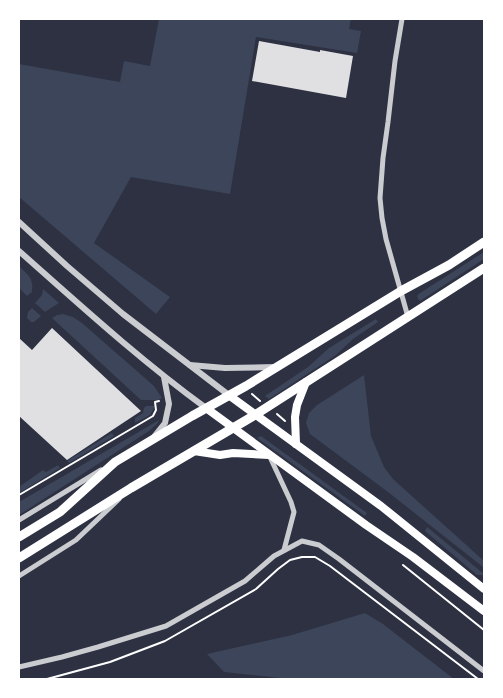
<svg xmlns="http://www.w3.org/2000/svg" width="503" height="698" viewBox="0 0 503 698" font-family="Arial,sans-serif">
<style>
.green{fill:#3c4559}
.building{fill:#e0e0e3}
.lines{fill:none;stroke-linecap:round;stroke-linejoin:round}
.path{stroke:#fff;stroke-width:2}
.minor{stroke:#caccd0;stroke-width:5}
.tertiary{stroke:#caccd0;stroke-width:6}
.secondary{stroke:#fff;stroke-width:8}
.primary{stroke:#fff;stroke-width:9}
</style>
<rect width="100%" height="100%" fill="#2d3142"/>
<g class="green">
<polygon points="159,19 351,19 349,29 361,31 357,53 256,37 230,194 131,177 94,243 170,297 156,314 19,197 19,64 120,82 124,61 150,66"/>
<polygon points="484,252 484,259 420,301 418,299 417,296 420,293"/>
<path d="M19 266C28 275 34 278 32 292L27 296 19 288Z"/>
<polygon points="43,289 59,303 45,312 35,303 42,295"/>
<polygon points="32,308 41,316 34,322 31,322 27,318 28,312"/>
<polygon points="63,314 73,317 82,323 154,386 162,398 158,400 141,400 52,318 57,315"/>
<polygon points="376,319 378,322 353,339 336,355 269,399 265,396 308,367 329,348"/>
<polygon points="364,375 371,436 384,467 393,479 484,561 483,567 388,492 310,434 306,423 309,413 317,405"/>
<polygon points="146,406 155,406 150,415 135,423 135,418 143,413 144,408"/>
<polygon points="159,420 157,424 149,431 19,515 19,502"/>
<polygon points="112,433 114,436 69,463 67,461"/>
<polygon points="261,436 367,513 365,516 257,438"/>
<polygon points="58,465 60,468 19,493 19,487 43,470 46,472"/>
<polygon points="427,527 484,574 484,575 477,575 425,531"/>
<polygon points="365,613 383,624 454,679 290,679 224,672 207,654 292,635"/>
</g>
<g class="building">
<polygon points="259,41 320,52 320,50 353,56 346,98 252,81"/>
<polygon points="52,328 141,411 67,460 19,416 19,338 32,350"/>
</g>
<g class="lines">
<g class="path">
<polyline points="252,394 260,401"/>
<polyline points="277,414 285,421"/>
<polyline points="19,495 153,416 156,410 155,402 159,401"/>
<polyline points="403,565 484,630"/>
<polyline points="31,679 47,679 110,662 165,641 256,589 278,569 290,560 302,557 315,557 330,566 478,679"/>
</g>
<g class="minor">
<polyline points="402,19 395,61 388,122 383,158 380,198 382,218 386,239 408,317"/>
<polyline points="269,455 291,502 294,512 284,550"/>
<polyline points="19,520 101,470"/>
<polyline points="19,576 76,540 119,499"/>
<polyline points="19,667 62,657 98,647 166,626 245,581 274,556 302,541 319,545 339,559 484,671"/>
</g>
<g class="tertiary">
<polyline points="19,222 67,266 123,314 230,396"/>
<path d="M19 251C80 305 140 360 206 408"/>
<polyline points="190,365 225,368 275,367"/>
<polyline points="153,438 165,423 169,404 164,377"/>
</g>
<g class="secondary">
<polyline points="230,396 381,506 484,589"/>
<polyline points="206,408 366,525 413,557 484,611"/>
<polyline points="296,444 295,417 297,405 306,382"/>
<polyline points="194,451 220,455 233,453 269,455"/>
</g>
<g class="primary">
<polyline points="19,537 60,512 115,462 192,416 246,386 401,291 449,265 484,242"/>
<polyline points="19,558 131,488 255,415 484,268"/>
</g>
</g>
<rect width="503" height="698" fill="none" stroke="#ffffff" stroke-width="40"/>
</svg>
